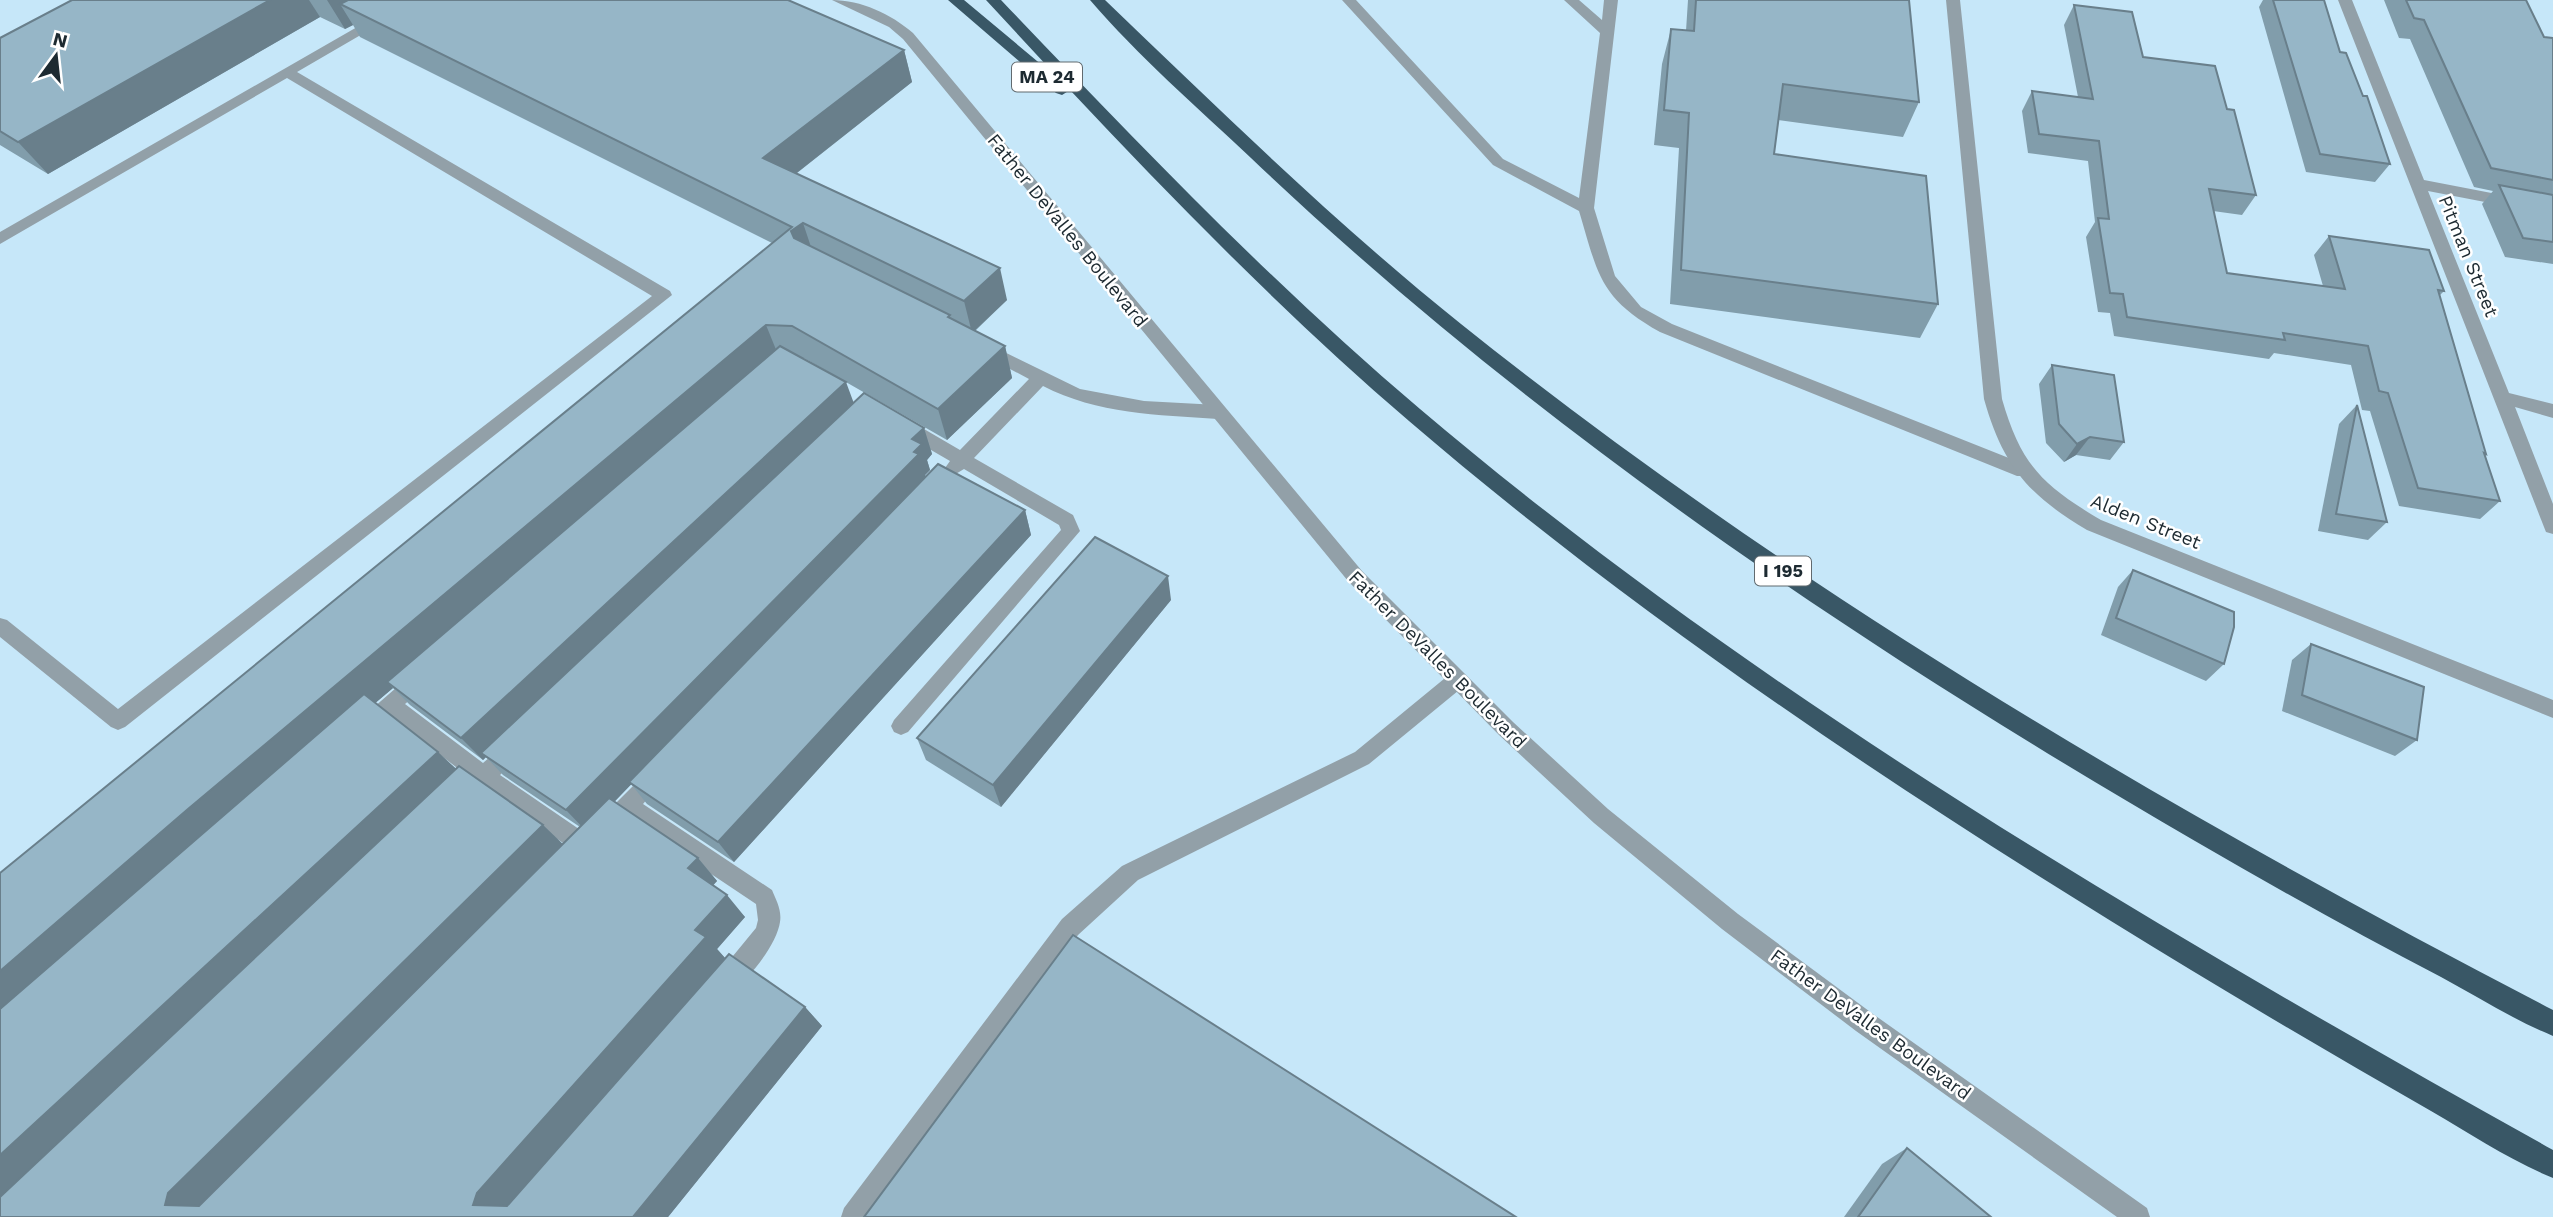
<svg xmlns="http://www.w3.org/2000/svg" width="2553" height="1217" viewBox="0 0 2553 1217" font-family="'Work Sans',sans-serif">
<style>
.lines{fill:none;stroke-linecap:round;stroke-linejoin:round}
.service{fill:#92a0a8;fill-rule:evenodd}
.minor{fill:#92a0a8;fill-rule:evenodd}
.motorway{fill:#395766;fill-rule:evenodd}
.wall{fill:#819dab;fill-rule:evenodd}
.shaded-wall{fill:#697f8b}
.building{fill:#96b6c7;stroke:#697f8b;stroke-width:2}
.labels{text-anchor:middle;stroke-width:5;stroke-linejoin:round;paint-order:stroke}
.shield{fill:#fff;stroke:#616a6f;stroke-width:2}
.shield-label{font-size:18px;font-weight:bold;fill:#1d2a31}
.street-label{font-size:19px;fill:#1d2a31;stroke:#fff}
</style>
<rect width="100%" height="100%" fill="#c6e7f9"/>
<g class="lines">
<g class="service">
<path d="M1342 0H1356L1503 159 1579 198 1600 33 1564 0H1579L1602 20 1604 0H1618L1594 208 1615 276 1641 307 1672 324 2029 466 2032 471 2029 476H2017L1660 332C1599 298 1598 274 1579 211L1493 165Z"/>
<polygon points="378,15 383,16 383,22 297,72 670,291 672,295 125,727 118,730 111,727 0,637 0,618 7,620 118,709 652,296 287,78 0,244 0,232"/>
<path d="M986 343 1080 389 1144 401 1218 405 1224 407 1227 412 1224 417 1218 419C1158 415 1097 414 1043 386L974 458 1073 515 1080 531 908 732 901 735 894 732 891 726 894 720 1061 530 1059 525 964 469 954 475 948 473 945 468 950 461 900 432 897 427 900 422H912L960 450 1029 379 980 353 978 349Z"/>
<path d="M419 671 426 674 429 680 426 686 405 704 483 763 507 742 514 739 521 742 524 748 521 754 500 775 595 840 598 847 595 854 587 857 579 854 485 789 469 804 462 806 455 804 451 797 469 777 391 717C381 726 372 738 358 733L355 727 358 721 412 674Z"/>
<polygon points="1457,671 1464,674 1467,680 1464,686 1369,764 1138,880 1078,935 868,1217 841,1217 844,1208 1062,919 1122,866 1355,752 1450,674"/>
<path d="M656 768 663 770 666 777 643 804 772 890C776 900 782 910 780 922 777 944 747 984 727 992L719 989 716 981 719 973 756 928 758 920 756 904 629 819 616 833 608 836 600 833 597 826 600 819 649 770Z"/>
</g>
<g class="minor">
<path d="M832 0C861 0 891 14 913 33L1362 571 1513 722 1608 809 1738 914 1873 1014 2147 1208 2150 1217H2117L1856 1031 1722 929 1594 823 1499 735 1348 581 903 39 889 27Z"/>
<path d="M1946 0H1960L2002 399C2021 465 2042 485 2101 520L2553 700V718L2087 530C2028 495 2003 466 1984 399Z"/>
<polygon points="2338,0 2352,0 2424,180 2553,205 2553,215 2428,191 2509,393 2553,404 2553,418 2515,407 2553,504 2553,534 2546,532 2544,527"/>
</g>
<g class="motorway">
<path d="M948 0H964L1061 81 986 0H1001C1136 141 1271 283 1420 409 1763 700 2161 931 2553 1150V1178C2511 1161 2471 1134 2431 1111 2351 1065 2270 1018 2191 970 1919 805 1650 628 1409 421 1289 318 1178 205 1070 90L1062 95 1056 93Z"/>
<path d="M1090 0H1105C1221 111 1336 224 1461 324 1799 594 2170 811 2553 1010V1036C2514 1020 2478 997 2441 977 2358 934 2276 888 2195 841 1859 646 1534 427 1251 158 1198 108 1137 55 1090 0Z"/>
</g>
</g>
<g class="wall">
<path d="M72 0H788L904 50 912 82 797 173 1007 300 975 331 1005 346 1012 378 947 440 804 358H801L853 403 924 428 932 454 927 460 930 470 925 475 926 477 1025 510 1031 535 734 862 647 804 631 784 614 802 698 858 717 881 713 885 745 917 717 949 725 958 805 1007 822 1026 668 1217H0V873L772 243 360 37 353 25 345 29 320 17 48 174 0 145V38ZM393 688 410 705 483 760 486 757 503 775 580 827 562 844 543 825 456 769 375 703Z"/>
<polygon points="1688,0 1909,0 1919,102 1903,137 1778,120 1774,154 1938,304 1920,338 1670,304 1679,148 1654,145 1662,64 1671,29 1686,31"/>
<polygon points="2263,0 2324,0 2340,52 2390,164 2375,182 2306,172 2259,7"/>
<polygon points="2384,0 2526,0 2544,37 2553,38 2553,264 2505,257 2482,204 2493,191 2474,187 2410,39 2399,38"/>
<polygon points="2074,5 2143,57 2227,109 2256,195 2242,215 2213,211 2227,273 2323,286 2314,255 2329,236 2444,291 2439,296 2486,454 2484,455 2500,501 2480,519 2399,506 2370,411 2362,410 2351,365 2274,353 2269,359 2114,336 2110,313 2098,312 2086,237 2095,222 2088,161 2028,153 2022,111 2032,91 2078,97 2064,25"/>
<polygon points="2052,365 2124,442 2110,460 2076,455 2064,462 2046,443 2039,384"/>
<polygon points="2357,405 2387,522 2368,540 2318,531 2339,424"/>
<polygon points="2133,570 2224,664 2206,681 2101,635 2118,587"/>
<polygon points="1171,600 1001,807 926,760 917,738"/>
<polygon points="2311,644 2417,740 2395,756 2282,711 2292,660"/>
<polygon points="1907,1148 1991,1217 1844,1217 1882,1164"/>
</g>
<g class="shaded-wall">
<polygon points="270,0 309,0 320,17 48,174 18,142"/>
<polygon points="327,0 396,0 340,4 353,25 345,29"/>
<polygon points="904,50 912,82 775,190 763,158"/>
<polygon points="803,223 814,256 802,263 791,231"/>
<polygon points="1000,268 1007,300 972,333 964,301"/>
<polygon points="766,325 779,357 387,682 393,688 223,833 0,1030 0,971 188,809"/>
<polygon points="1005,346 1012,378 947,440 938,409"/>
<polygon points="846,382 856,409 481,753 486,757 483,760 461,738"/>
<polygon points="924,428 932,454 927,460 930,470 925,475 927,480 586,831 566,810 912,439"/>
<polygon points="2090,437 2076,455 2064,462 2077,444"/>
<polygon points="1025,510 1031,535 734,862 718,842"/>
<polygon points="1168,576 1171,600 1001,807 993,785"/>
<polygon points="438,752 465,777 0,1217 0,1155"/>
<polygon points="543,825 567,848 210,1206 165,1205 168,1193"/>
<polygon points="698,858 717,881 708,891 688,868"/>
<polygon points="727,895 745,917 717,949 725,958 507,1206 473,1205 477,1193 695,930"/>
<polygon points="805,1007 822,1026 668,1217 633,1217"/>
</g>
<g class="building">
<polygon points="72,0 270,0 18,142 0,131 0,38"/>
<polygon points="348,0 788,0 904,50 763,158 1000,268 964,301 803,223 791,231 794,238 950,315 948,317 1005,346 938,409 792,326 766,325 188,809 0,971 0,873 792,227 340,4"/>
<polygon points="1696,0 1909,0 1919,102 1783,84 1774,154 1926,176 1938,304 1681,270 1689,113 1664,110 1671,29 1694,31"/>
<polygon points="2273,0 2324,0 2340,52 2346,53 2363,96 2367,96 2390,164 2320,154"/>
<polygon points="2406,0 2526,0 2544,37 2553,38 2553,180 2491,168 2424,20 2414,18"/>
<polygon points="2074,5 2132,12 2143,57 2215,66 2227,109 2234,110 2256,195 2209,189 2227,273 2345,289 2329,236 2429,250 2444,291 2438,290 2486,454 2484,453 2500,501 2418,488 2388,393 2379,391 2368,346 2283,333 2285,340 2127,317 2123,294 2110,293 2098,218 2109,219 2099,141 2039,134 2032,91 2093,99"/>
<polygon points="2499,185 2553,195 2553,242 2523,238"/>
<polygon points="780,346 846,382 461,738 387,682"/>
<polygon points="2052,365 2114,375 2124,442 2090,437 2077,444 2059,424"/>
<polygon points="864,393 924,428 912,439 922,444 914,452 919,454 566,810 481,753"/>
<polygon points="2357,405 2387,522 2336,514"/>
<polygon points="938,464 1025,510 718,842 629,782"/>
<polygon points="1095,537 1168,576 993,785 917,738"/>
<polygon points="2133,570 2234,612 2234,627 2224,664 2116,618"/>
<polygon points="2311,644 2424,687 2417,740 2302,695"/>
<polygon points="364,694 438,752 0,1155 0,1009"/>
<polygon points="459,766 543,825 168,1193 165,1205 199,1206 609,798 698,858 688,868 727,895 695,930 706,937 477,1193 473,1205 507,1206 729,954 805,1007 633,1217 0,1217 0,1197"/>
<polygon points="1073,935 1516,1217 864,1217"/>
<polygon points="1907,1148 1991,1217 1858,1217"/>
</g>
<g class="labels">
<g class="shield">
<rect x="1012" y="62.5" width="70" height="29" rx="5"/>
<rect x="1755" y="556.5" width="56" height="29" rx="5"/>
</g>
<g class="shield-label">
<text x="1047" y="83">MA 24</text>
<text x="1783" y="577">I 195</text>
</g>
<g class="street-label">
<text transform="translate(1068 230) rotate(51)" y="7">Father DeValles Boulevard</text>
<text transform="translate(2469 256) rotate(68)" y="7">Pitman Street</text>
<text transform="translate(2146 521) rotate(22)" y="7">Alden Street</text>
<text transform="translate(1438 659) rotate(45)" y="7">Father DeValles Boulevard</text>
<text transform="translate(1871 1024) rotate(36)" y="7">Father DeValles Boulevard</text>
</g>
</g>
<g transform="translate(56 56) rotate(15)" stroke="#ffffff" stroke-width="5" paint-order="stroke">
<path d="M0-5L12 26L0 18L-12 26Z" fill="#1d2a31"/>
<text y="-10" font-size="19" font-weight="bold" text-anchor="middle" fill="#1d2a31">N</text>
</g>
</svg>
